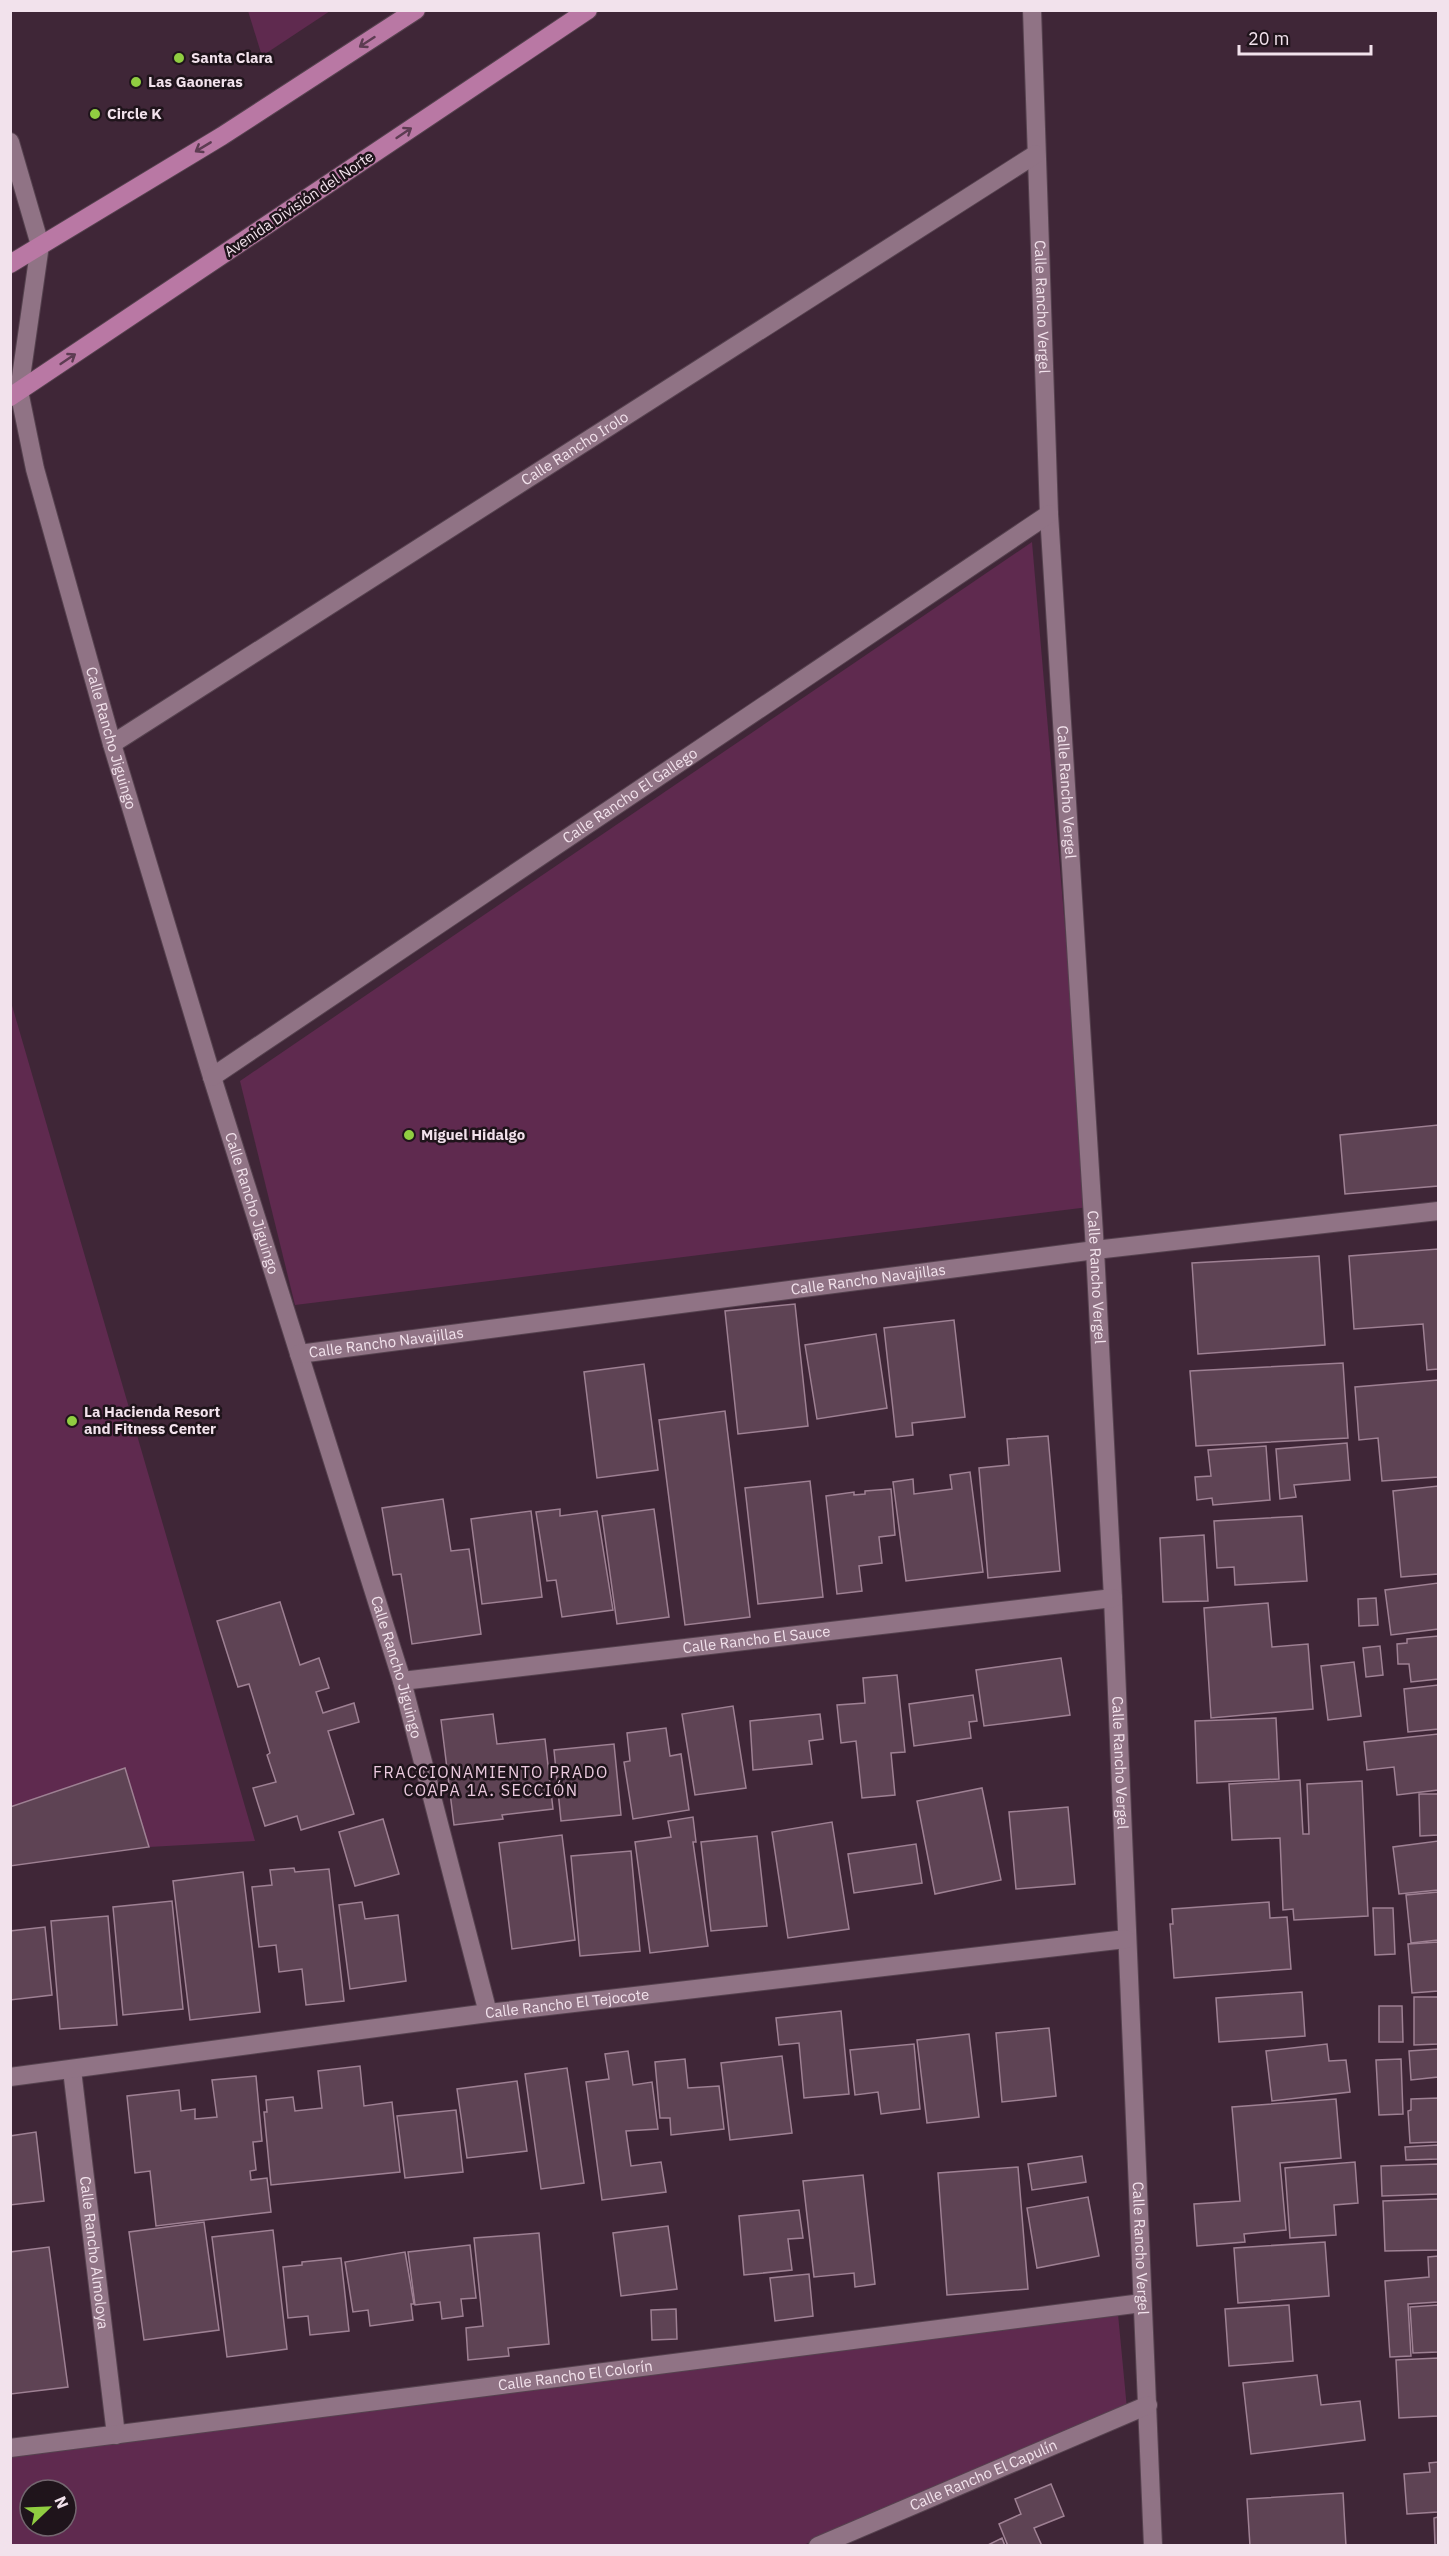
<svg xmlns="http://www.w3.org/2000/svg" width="1449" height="2556" viewBox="0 0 1449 2556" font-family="'IBM Plex Sans',sans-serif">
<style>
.green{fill:#5f2a4f;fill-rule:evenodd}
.building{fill:#5e4354;stroke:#9e8093;stroke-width:1.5}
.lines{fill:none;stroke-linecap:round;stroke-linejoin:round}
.minor-casing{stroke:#56424f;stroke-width:20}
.major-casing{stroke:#56424f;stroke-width:20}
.minor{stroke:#907385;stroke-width:18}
.major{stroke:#b978a4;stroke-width:18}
.oneway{stroke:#5d3c52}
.poi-dot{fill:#90cd41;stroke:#1f141b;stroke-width:2}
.labels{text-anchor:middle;stroke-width:5;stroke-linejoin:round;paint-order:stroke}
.poi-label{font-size:15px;font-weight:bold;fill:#f2e2ec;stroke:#1f141b;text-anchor:start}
.street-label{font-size:15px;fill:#f2e2ec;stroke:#1f141b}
.neighbourhood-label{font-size:16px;letter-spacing:1.5px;fill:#ebcadf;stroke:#1f141b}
</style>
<rect width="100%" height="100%" fill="#3f2637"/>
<g class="green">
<polygon points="248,11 248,10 330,11 262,56"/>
<polygon points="1032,542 1089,1207 295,1305 240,1081"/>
<polygon points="11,1002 255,1841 149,1847 11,1866"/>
<path d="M1118 2314 1127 2409 801 2546 11 2545 10 2457ZM30 2490H66V2526H30Z"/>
</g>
<g class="building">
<polygon points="1438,1125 1438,1186 1345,1194 1340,1135"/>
<polygon points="1438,1249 1438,1369 1427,1370 1423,1324 1354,1329 1349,1256"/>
<polygon points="1319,1256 1325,1345 1198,1354 1192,1263"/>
<polygon points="795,1304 808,1426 738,1434 725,1311"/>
<polygon points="954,1320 965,1417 912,1423 913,1435 896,1437 884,1328"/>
<polygon points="876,1334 887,1408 817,1419 805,1345"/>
<polygon points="1343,1363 1348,1438 1196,1446 1190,1371"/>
<polygon points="644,1364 658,1470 597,1478 584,1372"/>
<polygon points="1438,1380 1438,1477 1382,1481 1378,1438 1359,1440 1355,1387"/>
<polygon points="725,1411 750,1617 685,1625 659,1420"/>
<polygon points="1048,1436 1060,1571 988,1578 979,1468 1009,1465 1007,1439"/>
<polygon points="1347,1443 1350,1480 1294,1485 1296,1497 1280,1499 1276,1449"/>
<polygon points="1266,1446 1270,1500 1213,1505 1212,1498 1197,1500 1195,1477 1211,1476 1208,1450"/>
<polygon points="970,1472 983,1572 906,1581 893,1482 913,1479 914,1494 952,1489 950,1475"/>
<polygon points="810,1481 823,1597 758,1604 745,1488"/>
<polygon points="1438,1486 1438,1574 1401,1577 1393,1491"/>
<polygon points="891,1489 895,1535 879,1537 882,1563 859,1566 862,1591 837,1594 826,1496 854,1492 854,1495 865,1494 865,1491"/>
<polygon points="443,1499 451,1551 469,1549 481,1634 412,1644 401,1574 393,1575 382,1508"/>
<polygon points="560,1509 560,1516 597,1511 613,1610 562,1617 556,1580 547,1581 536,1512"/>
<polygon points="654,1509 669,1617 617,1624 602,1516"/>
<polygon points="531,1511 542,1597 482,1604 471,1519"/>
<polygon points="1302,1516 1307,1581 1235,1585 1234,1567 1217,1568 1214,1521"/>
<polygon points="1204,1535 1208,1601 1163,1602 1160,1538"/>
<polygon points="1438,1583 1438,1629 1391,1635 1385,1590"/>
<polygon points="1376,1598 1378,1625 1359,1626 1358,1599"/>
<polygon points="280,1602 300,1665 319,1658 329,1688 316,1692 323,1713 354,1703 359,1722 328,1731 354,1814 301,1830 297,1816 265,1826 253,1788 276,1782 267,1755 270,1753 249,1684 238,1687 217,1621"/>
<polygon points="1268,1603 1272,1647 1308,1644 1313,1709 1211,1718 1204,1608"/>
<polygon points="1438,1636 1438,1679 1411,1682 1409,1664 1398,1664 1397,1644 1407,1643 1407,1639"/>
<polygon points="1380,1646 1383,1675 1366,1677 1363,1648"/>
<polygon points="1061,1658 1070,1715 984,1726 976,1670"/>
<polygon points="1354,1662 1361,1716 1328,1720 1321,1666"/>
<polygon points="897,1675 905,1752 891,1753 895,1795 862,1798 856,1741 841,1743 837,1705 865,1703 863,1678"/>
<polygon points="1438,1685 1438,1729 1408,1732 1404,1689"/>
<polygon points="973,1695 977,1721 969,1722 971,1738 914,1746 909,1704"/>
<polygon points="733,1706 746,1788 695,1795 682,1714"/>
<polygon points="493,1714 497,1744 545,1739 553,1809 502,1815 503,1819 454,1825 441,1720"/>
<polygon points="820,1714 823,1739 809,1741 812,1764 753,1770 750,1721"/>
<polygon points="1276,1718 1279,1779 1197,1783 1195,1721"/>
<polygon points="666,1728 670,1756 681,1754 689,1810 633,1819 624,1762 630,1761 627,1733"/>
<polygon points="1438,1734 1438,1790 1397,1795 1394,1767 1367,1770 1364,1742"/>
<polygon points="614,1744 621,1815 561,1821 554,1750"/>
<polygon points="125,1768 149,1847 10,1866 10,1807"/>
<polygon points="1300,1780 1303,1834 1309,1834 1307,1784 1362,1781 1368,1916 1294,1920 1293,1909 1283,1910 1280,1838 1232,1840 1229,1784"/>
<polygon points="982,1788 1001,1880 935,1894 917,1801"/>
<polygon points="1419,1794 1438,1794 1438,1835 1420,1836"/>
<polygon points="1068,1807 1075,1884 1016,1889 1009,1812"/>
<polygon points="693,1817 696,1842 693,1842 708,1946 650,1953 635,1842 671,1837 668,1821"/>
<polygon points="383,1819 399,1874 355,1886 339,1832"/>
<polygon points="832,1822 849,1929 788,1938 772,1832"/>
<polygon points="562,1835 575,1940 512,1949 499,1843"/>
<polygon points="757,1836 767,1926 711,1931 701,1842"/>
<polygon points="1438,1841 1438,1890 1399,1894 1393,1847"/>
<polygon points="916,1844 922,1883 854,1893 848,1854"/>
<polygon points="631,1851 640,1951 580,1956 571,1856"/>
<polygon points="294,1868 295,1872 329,1869 344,2001 306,2005 302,1969 279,1972 276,1945 259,1947 252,1887 272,1885 270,1870"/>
<polygon points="243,1872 260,2012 190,2020 173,1881"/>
<polygon points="1438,1892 1438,1940 1411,1943 1406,1895"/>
<polygon points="172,1901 183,2009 123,2015 113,1907"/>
<polygon points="362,1902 365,1919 398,1915 406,1981 350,1989 339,1905"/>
<polygon points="1269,1902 1270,1918 1287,1917 1291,1969 1174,1978 1170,1924 1173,1924 1172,1909"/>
<polygon points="1373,1908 1393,1908 1395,1954 1375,1955"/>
<polygon points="108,1916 117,2025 60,2029 51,1921"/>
<polygon points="45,1927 52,1995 10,2000 10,1931"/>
<polygon points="1438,1942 1438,1991 1412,1993 1408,1944"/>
<polygon points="1302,1992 1305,2036 1219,2042 1216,1998"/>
<polygon points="1414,1997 1438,1997 1438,2044 1414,2045"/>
<polygon points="1379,2006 1402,2006 1403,2042 1379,2042"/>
<polygon points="841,2011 849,2094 804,2098 799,2043 779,2045 776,2018"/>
<polygon points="1049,2028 1056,2096 1002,2102 996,2033"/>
<polygon points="969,2034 979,2117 927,2123 917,2040"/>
<polygon points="914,2044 920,2109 881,2114 878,2092 855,2095 850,2050"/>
<polygon points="1327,2044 1329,2061 1346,2060 1350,2092 1272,2101 1266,2051"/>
<polygon points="1438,2049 1438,2077 1411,2080 1409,2051"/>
<polygon points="628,2051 633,2085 652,2082 658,2129 626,2131 631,2166 661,2162 666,2192 602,2200 586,2082 609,2079 605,2054"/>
<polygon points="782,2056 792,2133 730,2140 721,2063"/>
<polygon points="685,2059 688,2088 719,2086 724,2129 671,2135 670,2118 660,2118 655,2062"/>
<polygon points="1401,2059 1403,2114 1379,2115 1376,2060"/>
<polygon points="360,2066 364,2106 392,2102 400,2172 271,2185 264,2112 267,2112 266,2100 293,2097 295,2111 322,2108 318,2071"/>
<polygon points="567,2068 584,2183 541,2189 525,2074"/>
<polygon points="256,2076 262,2141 253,2142 256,2170 250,2171 251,2180 267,2178 271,2212 156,2226 150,2171 135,2173 127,2096 179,2090 181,2111 195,2109 195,2119 217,2117 212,2080"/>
<polygon points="517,2081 527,2151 467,2158 457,2089"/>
<polygon points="1438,2098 1438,2142 1410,2143 1408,2111 1411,2110 1411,2099"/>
<polygon points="1336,2099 1341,2158 1280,2163 1286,2230 1244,2234 1245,2242 1197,2246 1194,2204 1240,2201 1232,2107"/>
<polygon points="456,2110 463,2172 405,2178 397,2116"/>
<polygon points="36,2132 44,2201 10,2205 10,2136"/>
<polygon points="1438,2145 1438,2159 1406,2160 1405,2147"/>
<polygon points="1082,2156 1086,2182 1032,2190 1028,2164"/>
<polygon points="1355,2162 1358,2203 1334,2205 1336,2235 1290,2238 1285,2168"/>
<polygon points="1438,2164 1438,2194 1382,2196 1381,2166"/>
<polygon points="1018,2167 1028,2289 947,2295 938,2173"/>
<polygon points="863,2175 875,2284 855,2287 854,2273 814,2277 803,2181"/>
<polygon points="1088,2197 1099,2256 1037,2268 1027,2208"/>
<polygon points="1438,2199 1438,2250 1385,2251 1383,2201"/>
<polygon points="799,2210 803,2238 788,2239 792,2270 744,2275 739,2216"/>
<polygon points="204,2222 219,2330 144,2340 129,2232"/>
<polygon points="668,2226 677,2289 621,2296 613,2233"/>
<polygon points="273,2230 287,2349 227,2357 212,2237"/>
<polygon points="539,2233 549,2344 508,2348 509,2356 468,2360 466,2328 483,2326 474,2238"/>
<polygon points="1325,2242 1329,2296 1238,2303 1234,2248"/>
<polygon points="470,2245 476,2298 461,2299 463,2316 442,2319 440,2302 415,2305 408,2252"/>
<polygon points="49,2247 68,2387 11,2394 10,2252"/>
<polygon points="405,2252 414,2304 411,2304 413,2320 370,2326 368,2310 353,2312 345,2262"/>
<polygon points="1438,2256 1438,2302 1408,2304 1411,2356 1390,2357 1385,2281 1429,2277 1428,2257"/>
<polygon points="341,2258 349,2331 310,2335 308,2316 288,2318 283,2267 302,2265 302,2262"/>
<polygon points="809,2274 813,2316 775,2321 770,2278"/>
<polygon points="1289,2305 1293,2361 1229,2366 1225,2309"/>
<polygon points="1438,2305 1438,2352 1413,2353 1410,2307"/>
<polygon points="676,2309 677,2339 652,2340 651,2310"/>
<polygon points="1438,2358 1438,2416 1399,2418 1396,2360"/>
<polygon points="1317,2375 1321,2405 1360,2401 1365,2440 1251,2454 1243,2383"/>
<polygon points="1438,2462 1438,2512 1407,2514 1404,2474 1430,2472 1429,2463"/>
<polygon points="1051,2484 1064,2516 1034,2528 1042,2546 1008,2546 999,2524 1021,2514 1015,2499"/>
<polygon points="1343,2493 1346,2546 1250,2546 1247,2499"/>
<polygon points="1438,2517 1438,2546 1435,2546 1434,2518"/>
<polygon points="1002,2538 1005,2546 986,2546"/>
</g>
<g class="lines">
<g class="minor-casing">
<g id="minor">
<path id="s1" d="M1032 10 1049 514 1095 1250 1113 1598 1153 2546"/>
<path id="s2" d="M10 142 40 245 19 391 35 469 112 744 212 1077 402 1681 488 2013"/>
<path id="s3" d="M112 744 1036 154"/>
<path id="s4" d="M212 1077 1049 514"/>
<path id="s5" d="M299 1354 1095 1250 1438 1211"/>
<path id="s6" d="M402 1681 1113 1598"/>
<path id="s7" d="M72 2070 116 2435"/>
<path id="s8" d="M10 2077 488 2013 1126 1939"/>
<path id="s9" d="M10 2448 1142 2303"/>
<path id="s10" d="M818 2546 1148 2405"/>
</g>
</g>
<g class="major-casing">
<g id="major">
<polyline points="10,264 222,136 416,10"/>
<polyline points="10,397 588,10"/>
</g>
</g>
<use href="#minor" class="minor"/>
<use href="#major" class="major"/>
</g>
<defs><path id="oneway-shaft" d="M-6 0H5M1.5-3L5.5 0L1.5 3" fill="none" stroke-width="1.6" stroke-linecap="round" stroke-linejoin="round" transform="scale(1.5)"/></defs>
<g class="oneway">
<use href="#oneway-shaft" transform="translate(367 42) rotate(147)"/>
<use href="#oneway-shaft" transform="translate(404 133) rotate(-34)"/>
<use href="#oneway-shaft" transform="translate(203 147) rotate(149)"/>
<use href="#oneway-shaft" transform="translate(68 359) rotate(-34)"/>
</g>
<g class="poi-dot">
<circle cx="179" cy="58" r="6"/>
<circle cx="136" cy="82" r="6"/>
<circle cx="95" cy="114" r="6"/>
<circle cx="409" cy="1135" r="6"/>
<circle cx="72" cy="1421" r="6"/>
</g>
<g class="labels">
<g class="poi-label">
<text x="191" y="63">Santa Clara</text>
<text x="148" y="87">Las Gaoneras</text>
<text x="107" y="119">Circle K</text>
<text x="421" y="1140">Miguel Hidalgo</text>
<text x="84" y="1417">La Hacienda Resort<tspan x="84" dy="17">and Fitness Center</tspan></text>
</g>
<g class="street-label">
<text transform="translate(299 204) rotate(-34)" y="5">Avenida División del Norte</text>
<text dy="5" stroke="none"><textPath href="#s1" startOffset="297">Calle Rancho Vergel</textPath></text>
<text dy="5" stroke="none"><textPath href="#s3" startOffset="549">Calle Rancho Irolo</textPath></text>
<text dy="5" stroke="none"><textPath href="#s2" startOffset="614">Calle Rancho Jiguingo</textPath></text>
<text dy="5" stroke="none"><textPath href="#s1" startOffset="783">Calle Rancho Vergel</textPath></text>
<text dy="5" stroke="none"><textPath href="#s4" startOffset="504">Calle Rancho El Gallego</textPath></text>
<text dy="5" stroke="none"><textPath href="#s2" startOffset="1100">Calle Rancho Jiguingo</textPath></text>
<text dy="5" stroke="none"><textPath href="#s1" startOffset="1269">Calle Rancho Vergel</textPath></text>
<text dy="5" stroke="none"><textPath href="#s5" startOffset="574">Calle Rancho Navajillas</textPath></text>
<text dy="5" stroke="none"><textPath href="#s5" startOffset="88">Calle Rancho Navajillas</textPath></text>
<text dy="5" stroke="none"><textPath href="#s6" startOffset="357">Calle Rancho El Sauce</textPath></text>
<text dy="5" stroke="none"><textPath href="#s2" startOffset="1586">Calle Rancho Jiguingo</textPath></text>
<text dy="5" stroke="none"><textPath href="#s1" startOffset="1755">Calle Rancho Vergel</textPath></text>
<text dy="5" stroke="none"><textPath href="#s8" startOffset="562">Calle Rancho El Tejocote</textPath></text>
<text dy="5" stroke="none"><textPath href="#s1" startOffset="2241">Calle Rancho Vergel</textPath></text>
<text dy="5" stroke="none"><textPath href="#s7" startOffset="184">Calle Rancho Almoloya</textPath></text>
<text dy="5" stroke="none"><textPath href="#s9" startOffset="570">Calle Rancho El Colorín</textPath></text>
<text dy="5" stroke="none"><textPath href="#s10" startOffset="180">Calle Rancho El Capulín</textPath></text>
</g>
<g class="neighbourhood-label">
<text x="491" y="1778">FRACCIONAMIENTO PRADO<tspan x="491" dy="18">COAPA 1A. SECCIÓN</tspan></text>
</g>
</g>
<rect width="1449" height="2556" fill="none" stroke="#f2e2ec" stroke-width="24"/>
<g transform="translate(48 2508) rotate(67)"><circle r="28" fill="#1f141b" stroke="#73666f" stroke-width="1.5"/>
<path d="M0-4.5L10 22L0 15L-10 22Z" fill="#90cd41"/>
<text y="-9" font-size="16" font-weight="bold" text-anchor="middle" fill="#f2e2ec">N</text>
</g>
<path d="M1239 45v9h132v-9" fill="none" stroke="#f2e2ec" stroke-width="3"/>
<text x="1248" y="45" font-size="18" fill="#f2e2ec" stroke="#1f141b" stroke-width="4.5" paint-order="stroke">20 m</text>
</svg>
